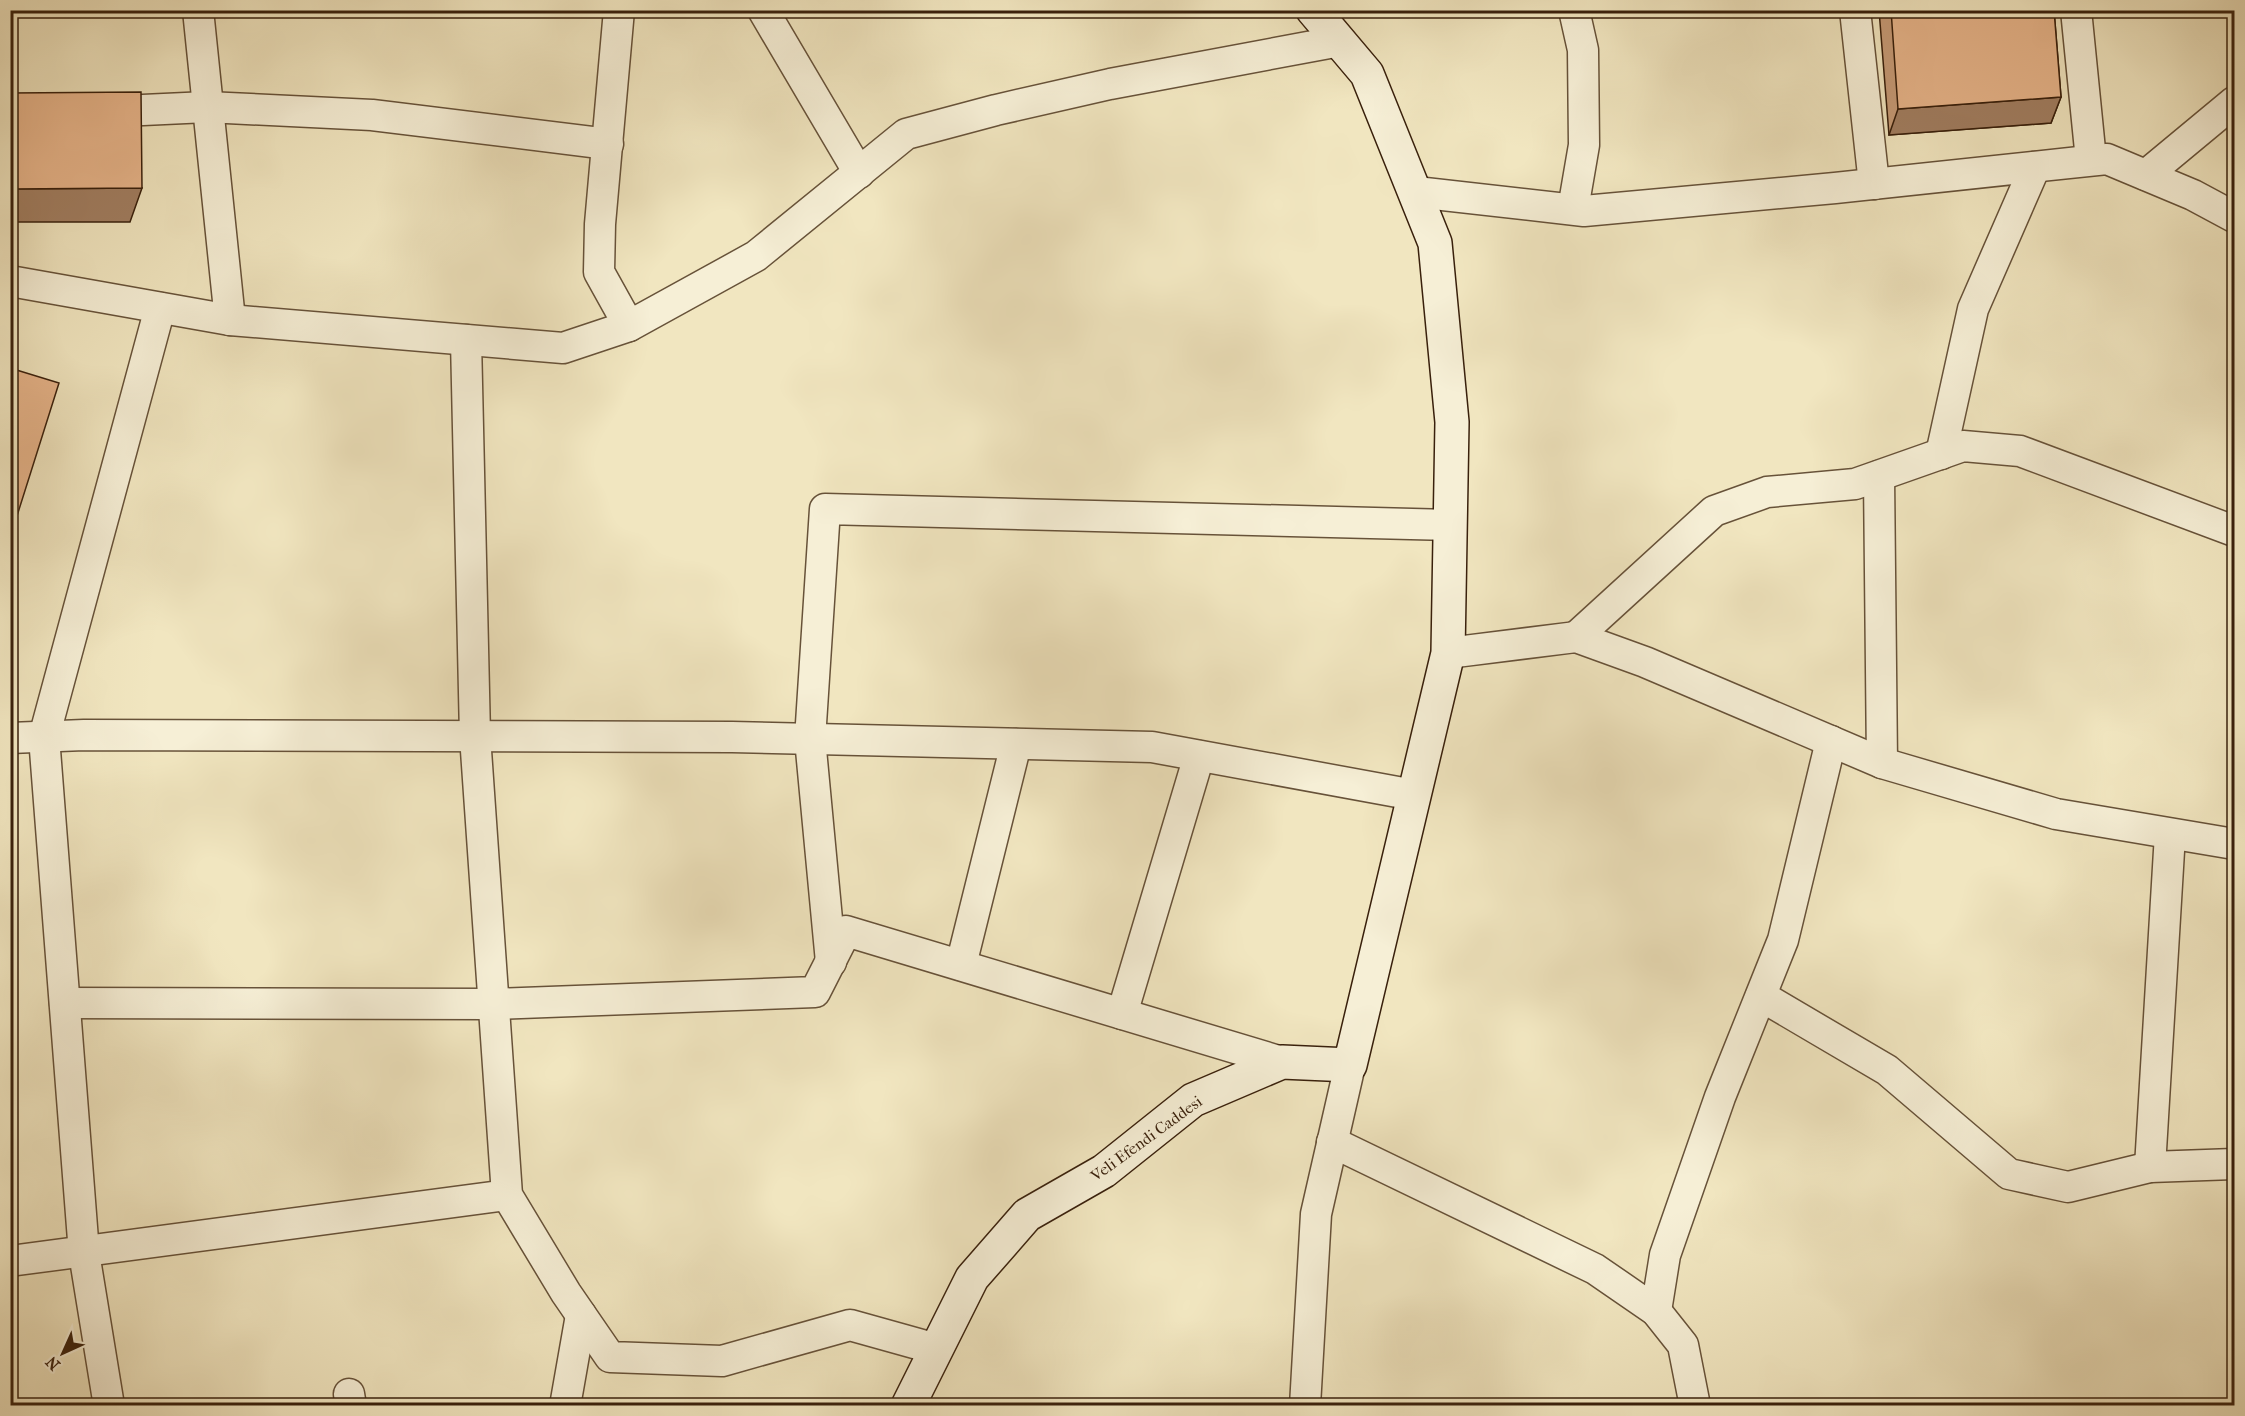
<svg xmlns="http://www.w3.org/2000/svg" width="2245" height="1416" viewBox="0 0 2245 1416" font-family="'IM FELL French Canon',serif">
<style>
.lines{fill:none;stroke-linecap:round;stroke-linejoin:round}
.street-casing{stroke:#675239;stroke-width:33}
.secondary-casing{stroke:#39200c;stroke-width:36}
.street{stroke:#f6efd6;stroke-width:30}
.secondary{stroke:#f6efd6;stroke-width:33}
.wall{fill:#c69b77;stroke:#39200c;stroke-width:1.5}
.shaded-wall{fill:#a17e61;stroke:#39200c;stroke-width:1.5}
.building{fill:#e6b48a;stroke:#39200c;stroke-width:1.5}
.labels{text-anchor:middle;stroke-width:4.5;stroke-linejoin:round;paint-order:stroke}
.street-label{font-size:16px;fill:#39200c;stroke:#f6efd6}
</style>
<rect width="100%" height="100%" fill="#f1e6c0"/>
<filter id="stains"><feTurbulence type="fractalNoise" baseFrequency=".00333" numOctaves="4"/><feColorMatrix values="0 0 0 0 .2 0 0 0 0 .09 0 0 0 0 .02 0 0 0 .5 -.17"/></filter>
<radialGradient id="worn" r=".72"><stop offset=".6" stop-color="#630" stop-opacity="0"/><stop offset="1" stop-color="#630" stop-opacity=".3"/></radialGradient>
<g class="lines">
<g class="street-casing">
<g id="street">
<polyline points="198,10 230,320"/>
<polyline points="619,10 600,224 599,272 629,326"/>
<polyline points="763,10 859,173"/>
<polyline points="1855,10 1874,184"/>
<polyline points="2076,10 2091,160"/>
<polyline points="100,112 207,107 372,115 608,144"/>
<polyline points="2146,175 2234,102"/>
<polyline points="1416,192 1584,211 1835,188 2107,159 2193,195 2234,217"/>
<polyline points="1573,209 1584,145 1583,50 1574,10"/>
<polyline points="10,281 230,320 563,348 629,326 756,256 906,134 996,110 1110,84 1340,41"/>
<polyline points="466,340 475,736 507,1195 566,1293 610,1357 722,1361 850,1325 936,1349"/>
<polyline points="1941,454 1973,309 2035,167"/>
<polyline points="1879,476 1882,763"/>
<polyline points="1576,637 1714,511 1767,492 1855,484 1963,446 2020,451 2234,531"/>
<polyline points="1448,653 1576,637 1645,662 1882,763 2056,814 2234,844"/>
<polyline points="10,738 84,735 732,737 1152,747 1414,795"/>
<polyline points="831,962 810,739 825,509 1451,525"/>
<polyline points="961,965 1016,744"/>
<polyline points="1761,996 1887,1070 2009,1174 2068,1187 2150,1167 2234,1164"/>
<polyline points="65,1003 493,1004 815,992 846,931 1282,1062"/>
<polyline points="1122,1014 1199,756"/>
<polyline points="1332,1142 1595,1269 1656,1311 1683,1345 1695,1406"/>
<polyline points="2150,1167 2170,834"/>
<polyline points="10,1261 507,1195"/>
<polyline points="1656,1311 1665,1255 1720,1097 1783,940 1831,741"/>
<polyline points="349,1394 351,1406"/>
<polyline points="109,1406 84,1253 44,737 160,308"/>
<polyline points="565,1406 581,1315"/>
<polyline points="1305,1406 1316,1214 1350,1065"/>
</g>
</g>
<g class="secondary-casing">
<polyline id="secondary" points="908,1406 972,1278 1027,1215 1104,1171 1193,1100 1282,1062 1350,1065 1448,653 1452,422 1435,243 1367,74 1313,10"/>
</g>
<use href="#street" class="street"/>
<use href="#secondary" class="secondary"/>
</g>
<polygon class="wall" points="1879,10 2054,10 2061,97 2051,123 1889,135"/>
<g class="shaded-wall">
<polygon points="2061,97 2051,123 1889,135 1898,109"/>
<polygon points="142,188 130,222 10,222 10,189"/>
</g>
<g class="building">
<polygon points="1891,10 2054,10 2061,97 1898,109"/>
<polygon points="141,92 142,188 10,189 10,93"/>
<polygon points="10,368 59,383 10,538"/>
</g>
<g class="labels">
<g class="street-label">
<text transform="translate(1146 1138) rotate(-36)" y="6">Veli Efendi Caddesi</text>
</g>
</g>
<rect width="2245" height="1416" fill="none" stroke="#f1e6c0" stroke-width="36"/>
<rect x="12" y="12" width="2221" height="1392" fill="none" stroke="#39200c" stroke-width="3"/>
<rect x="18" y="18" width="2209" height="1380" fill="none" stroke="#39200c" stroke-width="1.5"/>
<g transform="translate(63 1353) rotate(225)" stroke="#f6efd6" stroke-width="4.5" paint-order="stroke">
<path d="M0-4.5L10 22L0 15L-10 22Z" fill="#39200c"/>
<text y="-9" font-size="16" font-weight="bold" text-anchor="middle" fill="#39200c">N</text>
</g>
<rect width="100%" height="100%" filter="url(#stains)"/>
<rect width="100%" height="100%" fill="url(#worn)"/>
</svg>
